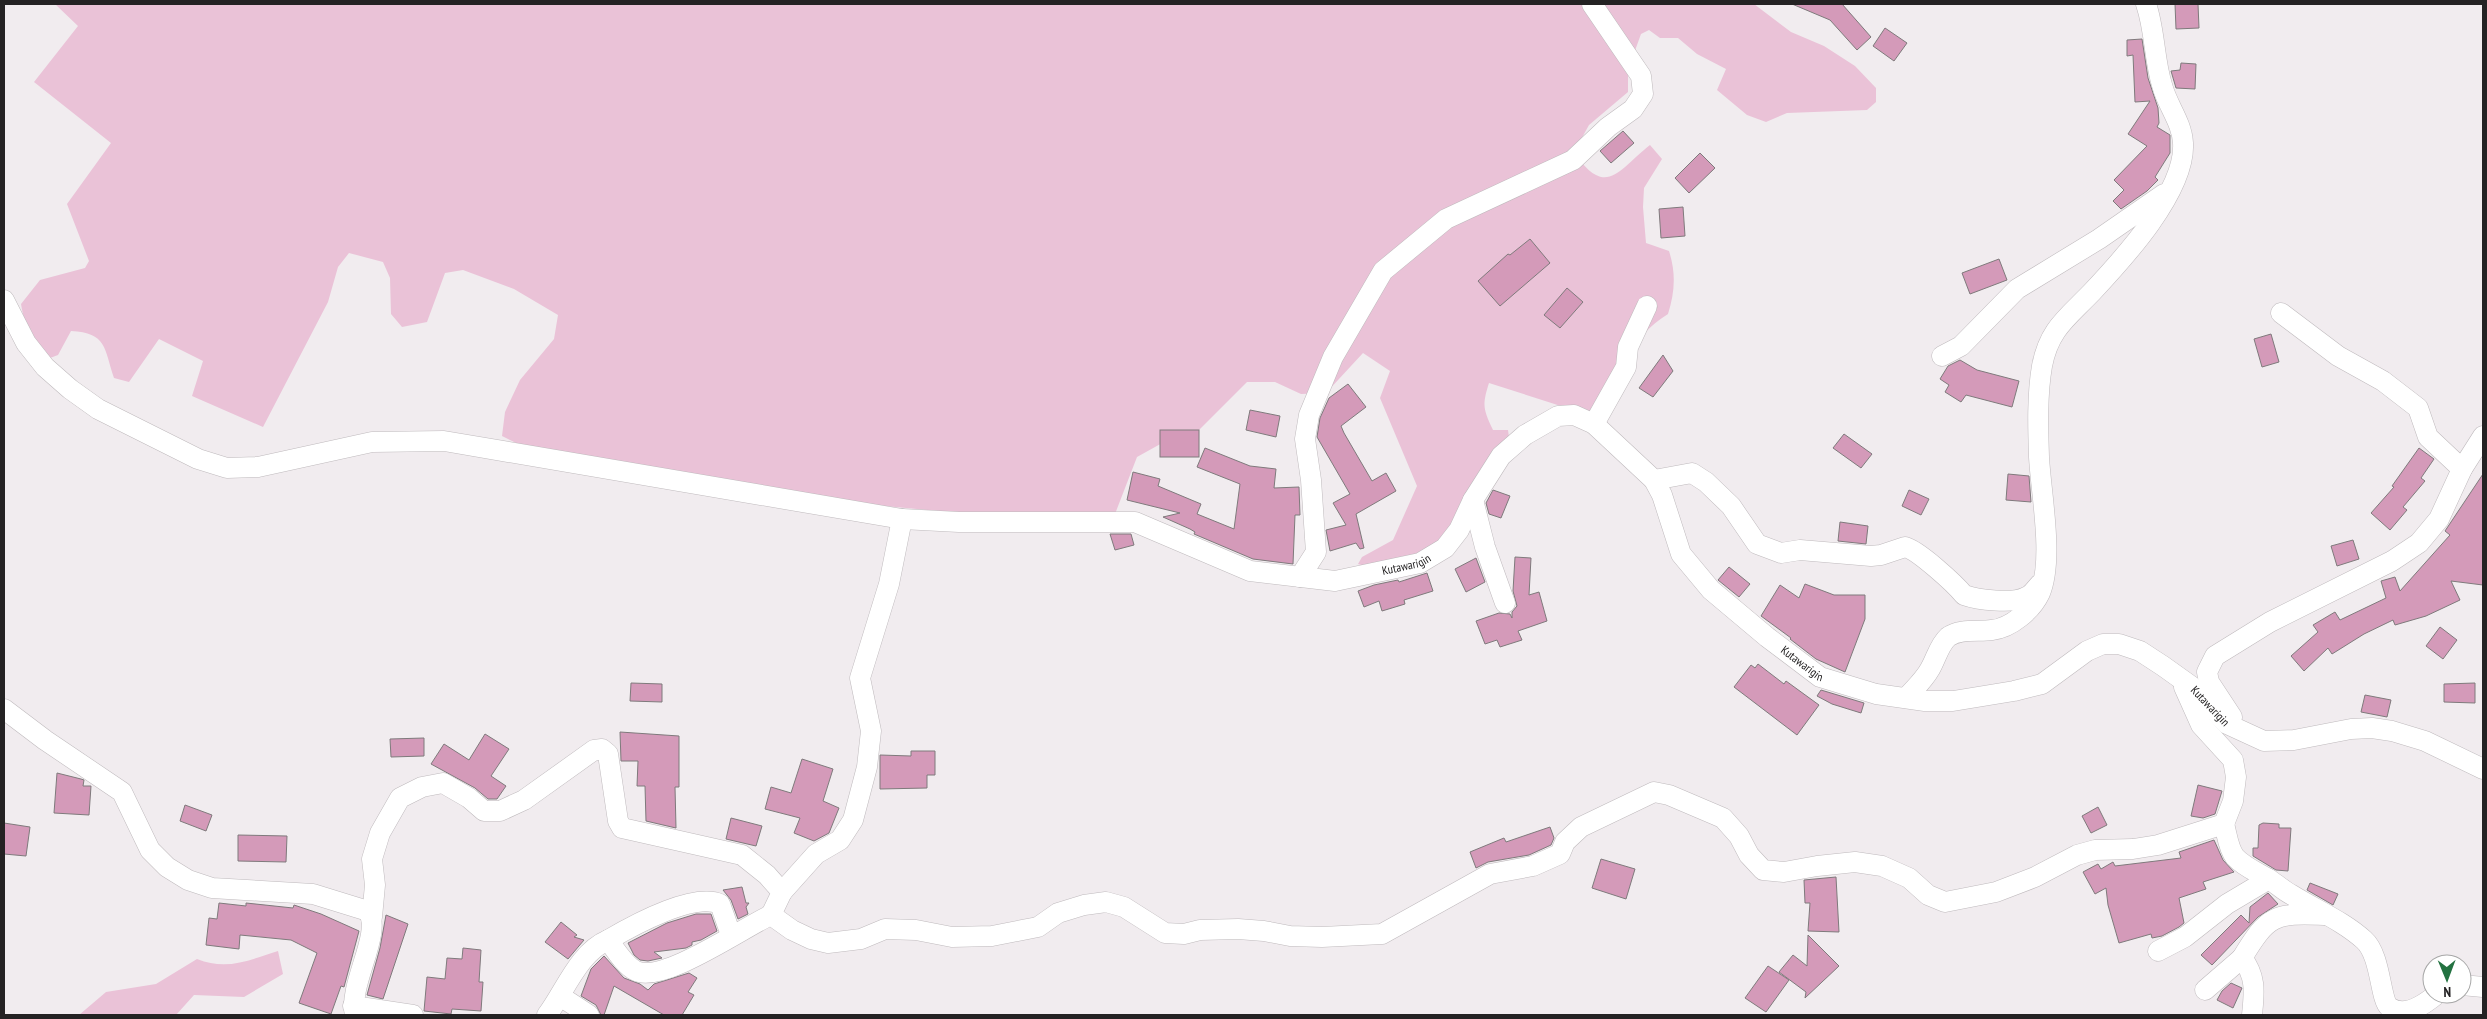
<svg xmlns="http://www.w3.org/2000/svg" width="2487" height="1019" viewBox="0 0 2487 1019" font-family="'PT Sans Narrow',sans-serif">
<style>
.green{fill:#eac2d7}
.building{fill:#d49ab9;stroke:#7f7a7c}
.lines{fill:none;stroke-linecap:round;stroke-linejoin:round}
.minor-casing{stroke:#bfbabd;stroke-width:21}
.minor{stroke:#fff;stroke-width:20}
.labels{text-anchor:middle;stroke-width:4;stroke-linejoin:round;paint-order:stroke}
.street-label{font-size:12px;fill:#242223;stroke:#fff}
</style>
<rect width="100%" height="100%" fill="#f1ecef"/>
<g class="green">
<path d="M55 4H1754L1791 32 1824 46 1855 66 1876 88V102L1867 110 1787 113 1766 122 1747 115 1717 90 1726 69 1697 54 1678 38H1660L1649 30 1641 34 1628 70V92L1589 125 1574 152C1606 200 1619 169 1650 145L1662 159 1644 188 1643 207 1646 243 1669 251C1676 273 1675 292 1668 314 1631 336 1614 380 1592 416L1489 383C1482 405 1483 409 1493 430H1508L1509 437 1442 541 1411 556 1368 567 1358 564 1362 557 1393 540 1417 486 1380 398 1390 371 1363 353 1326 393 1301 394 1275 382H1247L1199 430 1173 437 1137 457 1115 514 949 512 874 505 528 449 502 436 505 412 520 380 554 339 558 315 514 289 463 270 445 273 427 322 402 327 391 314 390 278 383 262 349 253 338 267 328 302 263 427 192 396 203 361 159 339 129 382 114 378C104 348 107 333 71 331L58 355 50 358C32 350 24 322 21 304L40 280 85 268 89 261 67 204 111 143 34 82 78 26Z"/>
<path d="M278 951 283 974 244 997 194 995 176 1015H79L106 992 156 984 197 959C227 971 249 960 278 951Z"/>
</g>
<g class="building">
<polygon points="1792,4 1842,4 1871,37 1857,50 1830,20"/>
<polygon points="2175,4 2198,4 2199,28 2176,29"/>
<polygon points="1885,28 1907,43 1894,61 1873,46"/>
<polygon points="2142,39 2148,78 2158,108 2159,123 2157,127 2170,135 2170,153 2155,177 2158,180 2147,191 2121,209 2113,201 2124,190 2114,180 2147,146 2128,134 2150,101 2135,102 2133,55 2127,56 2127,40"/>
<polygon points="2181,63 2196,64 2195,89 2176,88 2171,71 2180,70"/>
<polygon points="1623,131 1634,143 1611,163 1600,151"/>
<polygon points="1700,153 1715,168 1689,193 1675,178"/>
<polygon points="1683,207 1685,236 1661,238 1659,209"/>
<polygon points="1530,239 1550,263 1500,306 1478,281 1508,254 1510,255"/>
<polygon points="1999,259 2007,280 1970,294 1962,273"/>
<polygon points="1567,288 1583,302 1560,328 1544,315"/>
<polygon points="2271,334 2279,362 2262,367 2254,339"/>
<polygon points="1663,355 1673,371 1653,397 1639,388"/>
<polygon points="1960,360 1977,370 2019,381 2012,407 1966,395 1961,402 1945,392 1949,385 1940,379 1948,366"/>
<polygon points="1348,384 1366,407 1341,426 1344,433 1372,481 1386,473 1396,491 1356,514 1364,548 1360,549 1356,543 1330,551 1326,530 1346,525 1333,503 1350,494 1317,437 1320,418 1329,398"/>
<polygon points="1250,410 1280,416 1276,437 1246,430"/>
<rect x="1160" y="430" width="39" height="27"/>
<polygon points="1844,434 1872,454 1861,468 1833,448"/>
<polygon points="1205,448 1250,466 1276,469 1274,488 1299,487 1300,515 1295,515 1293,564 1253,559 1194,534 1195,532 1190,529 1163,517 1180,513 1127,500 1133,472 1160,479 1158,486 1201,504 1197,514 1234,529 1240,484 1197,467"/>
<polygon points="2419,448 2434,459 2421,478 2425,481 2403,507 2407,510 2390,530 2371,513 2394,487 2392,486"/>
<polygon points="2008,474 2029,476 2031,502 2006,500"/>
<polygon points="2483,474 2483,585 2451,581 2460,600 2426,616 2395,625 2393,620 2364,634 2332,654 2328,648 2304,671 2291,656 2318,632 2313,625 2335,612 2340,620 2386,598 2381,581 2395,577 2400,591 2450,535 2445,531"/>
<polygon points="1493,490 1510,496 1501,518 1489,514 1486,503"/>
<polygon points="1909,490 1929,499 1921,515 1902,506"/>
<polygon points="1840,522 1868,526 1866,544 1838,541"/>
<polygon points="1110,534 1131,534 1134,545 1115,550"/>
<polygon points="2353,540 2359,559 2337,566 2331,546"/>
<polygon points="1515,557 1531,558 1529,595 1539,592 1547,621 1518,631 1522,640 1500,647 1497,640 1485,644 1476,621 1499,613 1510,614 1512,618 1512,612 1517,606 1513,591"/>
<polygon points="1476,558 1485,582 1466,592 1455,569"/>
<polygon points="1729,567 1750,584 1739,597 1718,580"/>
<polygon points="1427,573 1433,591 1404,600 1405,604 1382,611 1379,601 1364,607 1358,591 1374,585 1398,580 1399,582"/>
<polygon points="1805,584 1834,595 1865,595 1865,619 1845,672 1816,659 1790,639 1791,638 1761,616 1780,585 1799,598"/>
<polygon points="2440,627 2457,640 2443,659 2426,646"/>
<polygon points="1758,664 1784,684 1786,681 1819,705 1797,735 1734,687 1751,665 1755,668"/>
<polygon points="631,683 662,684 662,702 630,701"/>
<polygon points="2475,683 2475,703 2444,702 2444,684"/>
<polygon points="1821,690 1864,703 1861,713 1832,704 1817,696"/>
<polygon points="2365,695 2391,700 2387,717 2361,712"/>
<polygon points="620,732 679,736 679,787 675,787 676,828 646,821 645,786 637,786 638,761 621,761"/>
<polygon points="485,734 509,749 491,776 506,786 497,799 488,799 475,788 431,764 444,744 469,760"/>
<polygon points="424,738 424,756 391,757 390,739"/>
<polygon points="911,751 935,751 935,775 927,775 927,788 880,789 880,755 911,756"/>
<polygon points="802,759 833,769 823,801 839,808 829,833 814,841 794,833 800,818 765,809 771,787 791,793"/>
<polygon points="57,773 81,779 84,780 83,786 91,786 89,815 54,813"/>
<polygon points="2198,785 2222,791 2215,814 2203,818 2191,816"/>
<polygon points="185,805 212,815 206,831 180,821"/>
<polygon points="2098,807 2107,825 2091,833 2082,816"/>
<polygon points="731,818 762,826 756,846 726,839"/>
<polygon points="4,823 30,827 26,856 4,854"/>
<polygon points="2263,823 2279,824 2279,828 2291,828 2288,871 2276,870 2253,856 2253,848 2258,848 2259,825"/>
<polygon points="1550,827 1554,838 1551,845 1529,855 1488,862 1476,868 1470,852 1504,838 1506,842"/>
<polygon points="238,835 287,836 286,862 238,861"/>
<polygon points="2214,840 2223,860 2234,872 2203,882 2206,889 2179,898 2184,923 2179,927 2162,936 2152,938 2151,934 2119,943 2108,905 2106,888 2095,894 2083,872 2098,864 2101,869 2113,862 2115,866 2181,858 2179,852"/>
<polygon points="1601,859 1635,869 1626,899 1592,888"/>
<polygon points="1836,877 1839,932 1808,931 1810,903 1805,903 1804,880"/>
<polygon points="2310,883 2338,894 2333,905 2307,890"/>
<polygon points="742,887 746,903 749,903 746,907 748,914 738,919 731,900 723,890"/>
<polygon points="2268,893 2278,904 2258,917 2212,965 2201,955 2241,915 2249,923 2250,907"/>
<polygon points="219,903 246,906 246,903 293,908 294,905 321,914 359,931 344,987 341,986 331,1014 299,1003 317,953 291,940 240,935 239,949 206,945 209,918 217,919"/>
<polygon points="696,914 711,914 717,931 701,940 692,942 692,945 686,948 654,952 662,958 648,961 640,960 634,955 628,943 667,923"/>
<polygon points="386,915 408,924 383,999 367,995 380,948"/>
<polygon points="561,922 577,935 574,937 584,940 568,959 545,942"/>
<polygon points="1808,935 1839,966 1805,998 1806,992 1779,972 1793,955 1807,966"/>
<polygon points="463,948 481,950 479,982 483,982 481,1011 452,1009 451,1014 424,1011 427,977 445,979 447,958 462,959"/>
<polygon points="604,956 624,978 640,984 648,990 654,984 689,973 697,978 688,992 694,995 682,1015 664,1015 614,986 604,1015 601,1015 596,1005 581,996 591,969"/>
<polygon points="1768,966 1789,980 1766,1012 1745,998"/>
<polygon points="2231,983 2242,988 2233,1008 2217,1000 2222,991"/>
</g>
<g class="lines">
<g class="minor-casing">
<g id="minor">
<path id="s1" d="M4 300 26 343 45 367 70 389 98 409 198 459 227 468 258 467 372 442 444 441 902 519 959 522H1135L1250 571 1335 581 1420 563 1445 548 1459 530 1473 500 1501 456 1525 435 1558 416 1574 415 1594 424 1654 480 1662 495 1681 554 1711 590 1767 637 1820 677 1876 694 1925 701H1953L2014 691 2042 684 2087 651 2103 644H2119L2140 651 2163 666 2191 686 2227 724 2264 741 2294 740 2351 729 2372 728 2392 731 2425 741 2483 769"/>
<polyline points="2281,313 2338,356 2383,381 2418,408 2428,437 2462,469"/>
<polyline points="1942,356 1961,346 2017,289 2099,239 2164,194"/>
<polyline points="1594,424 1626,367 1628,347 1647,306"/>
<path d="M1654 480 1692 473 1706 482 1731 506 1757 544 1781 553 1800 550 1871 556 1881 555 1905 547C1918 550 1955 584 1964 595 1978 600 2013 604 2026 597 2032 595 2036 588 2040 584"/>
<polyline points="1473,500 1485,547 1505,603"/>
<polyline points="1300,577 1316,552 1311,480 1305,439 1309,415 1333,357 1383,271 1446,219 1573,160 1608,127 1633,109 1643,94 1641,76 1592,4"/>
<path d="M1906 698C1914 689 1924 680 1930 669 1936 659 1939 645 1948 637 1960 628 1979 632 1992 630 2011 628 2032 610 2040 593 2054 559 2041 494 2039 457 2038 428 2037 395 2042 366 2049 329 2067 318 2092 292 2123 259 2186 191 2183 143 2182 122 2167 105 2162 85 2154 59 2155 30 2146 4"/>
<path d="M4 709 45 740 122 792 150 850 167 867 188 880 212 888 313 894 368 911C383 933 348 984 355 1015"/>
<polyline points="2232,717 2209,682 2207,672 2215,656 2270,622 2392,561 2419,543 2439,519 2462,469 2483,436"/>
<path d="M2224 824C2227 834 2228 848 2235 857 2244 867 2259 873 2270 880 2278 885 2284 891 2292 895 2316 910 2343 921 2364 940 2381 955 2380 999 2389 1007 2405 1019 2425 1004 2437 994"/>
<polyline points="782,892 816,854 840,840 853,820 867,767 871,731 860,678 889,584 902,519"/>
<polyline points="372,917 375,885 372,859 380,833 400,798 422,787 443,783 469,798 484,811 500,811 524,800 594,750 602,749 608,754 618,821 622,828 742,855 767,875 782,892 771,915"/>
<path d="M608 940C632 926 693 892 720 904L731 935"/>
<polyline points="2158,951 2185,937 2227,904 2269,879"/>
<polyline points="2462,985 2483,987"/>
<polyline points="2205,990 2242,958"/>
<polyline points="560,996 589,1015"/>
<polyline points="353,1006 413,1015"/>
<path d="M547 1015C565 991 579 952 608 940 615 949 625 966 636 971 663 984 744 927 771 915L792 930 811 939 828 943 861 939 885 929 916 930 952 937 992 936 1038 927 1058 913 1084 905 1106 902 1124 907 1165 933 1184 934 1200 930 1238 929 1264 931 1290 936 1322 937 1382 934 1490 874 1533 866 1560 854 1565 842 1581 827 1654 792 1669 795 1723 818 1739 836 1749 855 1763 870 1784 872 1817 866 1855 862 1882 866 1909 878 1928 895 1945 902 1996 892 2035 877 2077 855 2095 850 2133 849 2158 845 2224 824 2233 801 2236 777 2233 760 2201 725 2184 687"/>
<path d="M2252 1015C2254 994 2257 977 2242 958 2268 915 2274 913 2324 915"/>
</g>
</g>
<use href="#minor" class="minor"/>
</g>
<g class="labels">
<g class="street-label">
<text dy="4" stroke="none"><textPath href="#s1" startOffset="1490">Kutawarigin</textPath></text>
<text dy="4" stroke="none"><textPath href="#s1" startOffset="2074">Kutawarigin</textPath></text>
<text dy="4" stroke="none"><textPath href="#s1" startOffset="2524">Kutawarigin</textPath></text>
</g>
</g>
<rect width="2487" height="1019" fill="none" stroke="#242223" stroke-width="10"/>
<g transform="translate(2447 979) rotate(179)"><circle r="24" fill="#ffffff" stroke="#a7a7a7"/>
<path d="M0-4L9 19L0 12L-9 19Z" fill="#237241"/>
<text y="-8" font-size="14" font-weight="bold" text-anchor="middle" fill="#242223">N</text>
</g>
</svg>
